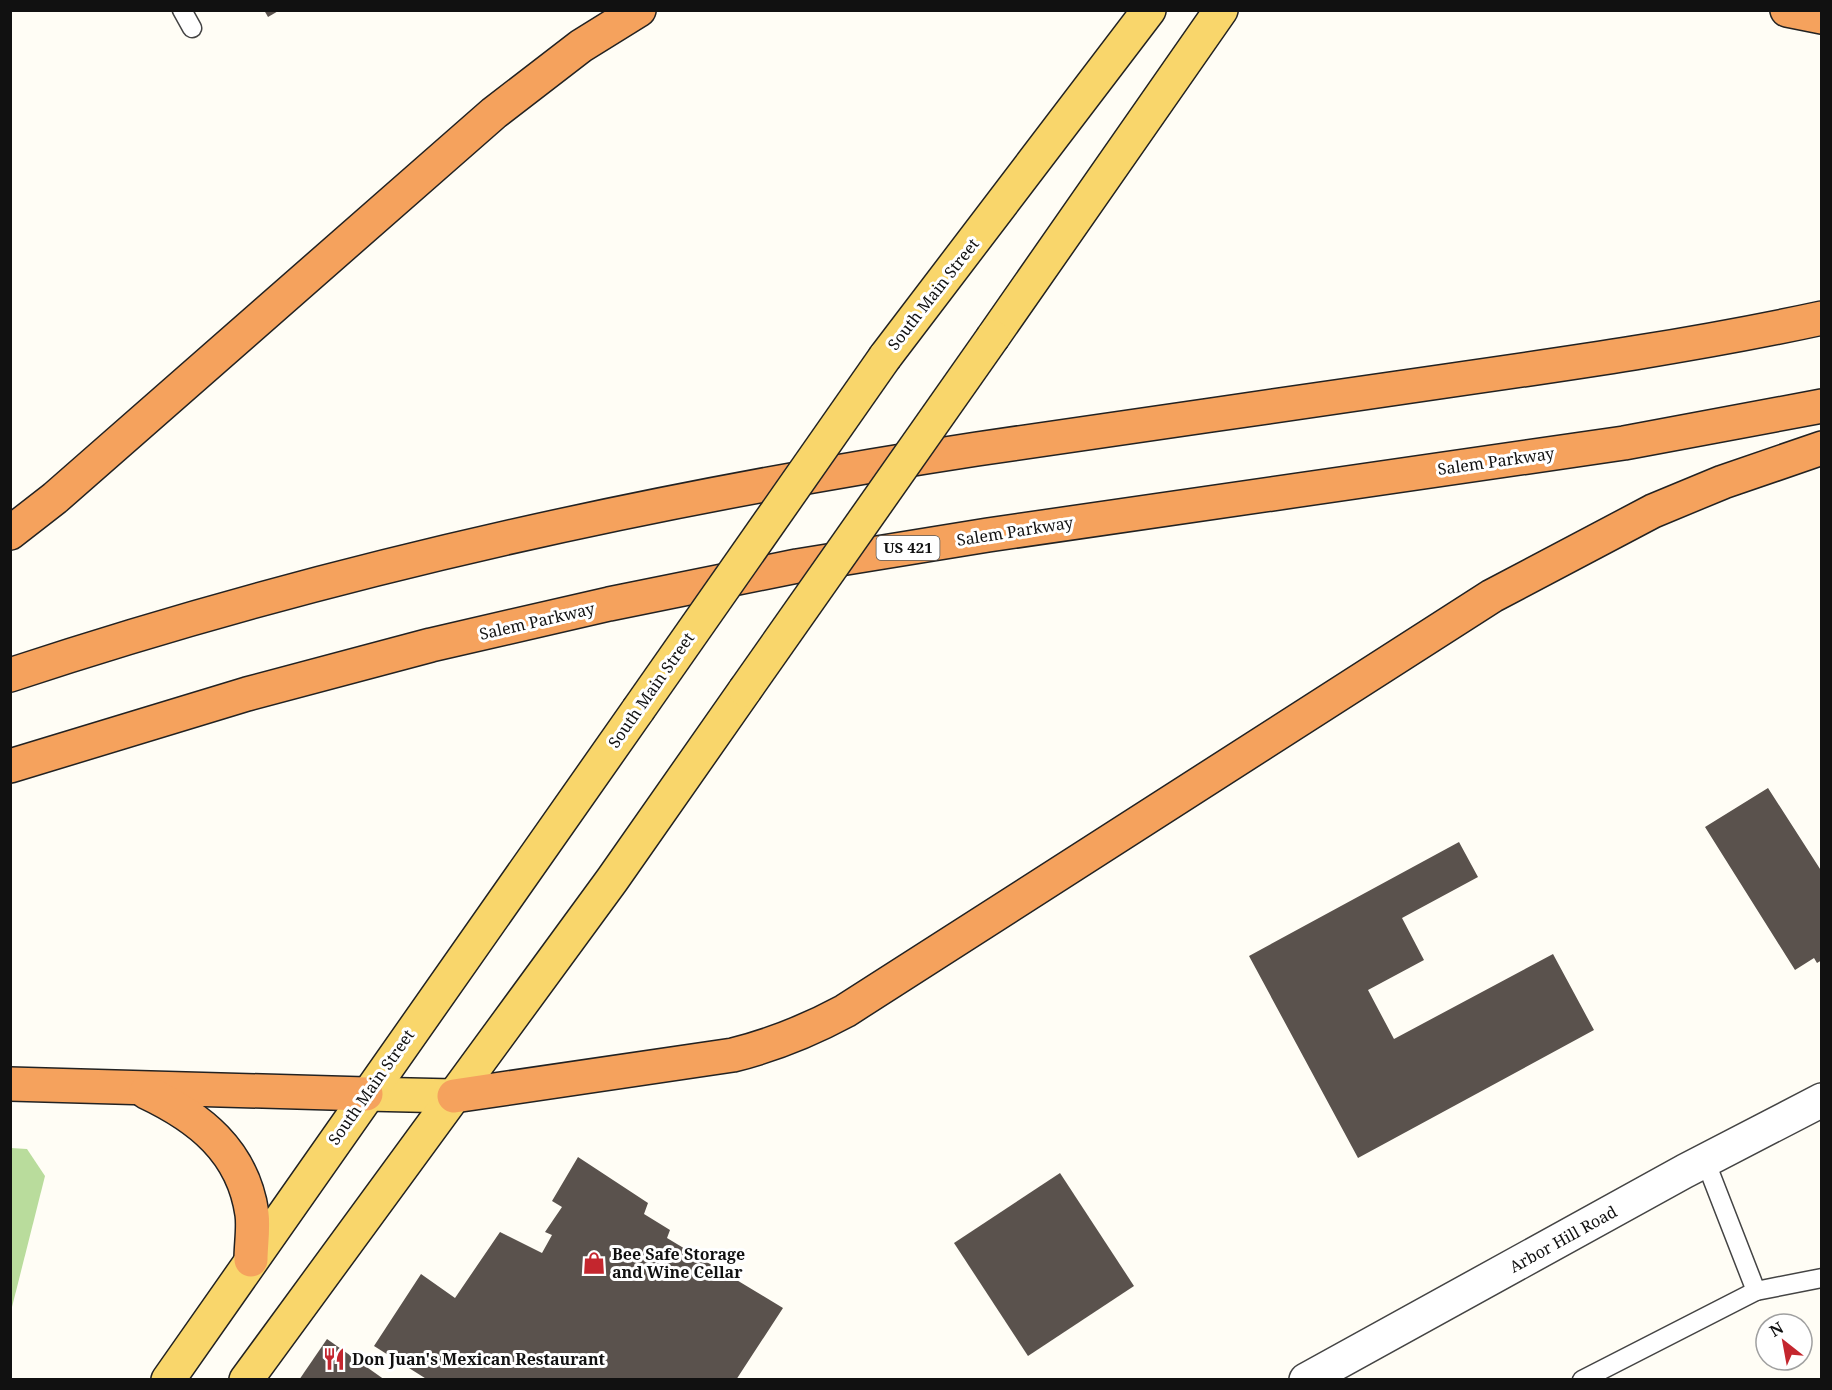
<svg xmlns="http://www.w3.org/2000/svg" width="1832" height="1390" viewBox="0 0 1832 1390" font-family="'Noto Serif',serif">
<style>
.forest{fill:#b9dc9c}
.building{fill:#5a524d}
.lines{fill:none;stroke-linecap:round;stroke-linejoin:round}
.lane-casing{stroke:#444;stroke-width:21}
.street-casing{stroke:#444;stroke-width:36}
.primary-casing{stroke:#222;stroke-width:36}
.highway-casing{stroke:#222;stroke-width:36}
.lane{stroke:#fff;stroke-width:18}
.street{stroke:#fff;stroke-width:33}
.primary{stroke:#f9d66b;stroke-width:33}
.highway{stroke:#f5a25d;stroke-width:33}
.primary-bridge-casing{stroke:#222;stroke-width:36;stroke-linecap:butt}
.primary-bridge{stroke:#f9d66b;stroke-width:33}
.labels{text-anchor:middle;stroke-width:6;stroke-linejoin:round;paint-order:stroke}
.shield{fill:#fff;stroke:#585858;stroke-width:1.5}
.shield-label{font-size:15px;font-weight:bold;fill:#111}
.street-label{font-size:16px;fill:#111;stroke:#fff}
.poi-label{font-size:16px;font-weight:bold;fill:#111;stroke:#fff;text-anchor:start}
</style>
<rect width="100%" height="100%" fill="#fffdf5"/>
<polygon class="forest" points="11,1148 27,1149 45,1176 11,1311"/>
<g class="building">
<polygon points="264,10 280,10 268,17"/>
<polygon points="1768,788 1822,872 1822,960 1817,963 1814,958 1795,970 1705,827"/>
<polygon points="1459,842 1478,877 1402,918 1424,960 1368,990 1394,1039 1553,954 1594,1030 1358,1158 1249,956"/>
<polygon points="578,1157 648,1203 644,1214 670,1230 667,1238 783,1308 736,1380 428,1380 374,1346 421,1274 455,1298 500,1232 542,1253 552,1235 545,1232 562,1207 552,1201"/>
<polygon points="1060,1173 1134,1286 1028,1356 954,1243"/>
<polygon points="327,1339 385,1380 299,1380"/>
</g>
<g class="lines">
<g class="lane-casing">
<g id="lane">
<polyline points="182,10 192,28"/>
<polyline points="1705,1160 1756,1291"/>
<polyline points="1582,1380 1756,1291 1822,1278"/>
</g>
</g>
<g class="street-casing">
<polyline id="street" points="1306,1380 1685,1171 1822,1100"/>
</g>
<g class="primary-casing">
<g id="primary">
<polyline points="993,337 1221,10"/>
<polyline points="885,357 1149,10"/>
<polyline points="366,1094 454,1096"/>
<polyline points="168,1380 638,710"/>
<polyline points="246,1380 612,880 745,690"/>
</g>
</g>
<g class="highway-casing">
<g id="highway">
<polyline points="1787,10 1822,17"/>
<polyline points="10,533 55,498 494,113 581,46 639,10"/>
<path d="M10 675C324 571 651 499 977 449 1133 426 1290 404 1446 381 1572 363 1697 345 1822 318"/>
<polyline points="10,766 247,694 431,645 609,604 797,566 988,535 1624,443 1822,406"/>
<polyline points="10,1084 366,1094"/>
<path d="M146 1092C199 1117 243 1151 252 1214 254 1228 251 1245 251 1260"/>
<path d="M454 1096 733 1055C773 1045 808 1031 845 1011L1492 596 1653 511 1723 482 1822 448"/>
</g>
</g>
<use href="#lane" class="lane"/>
<use href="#street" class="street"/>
<use href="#primary" class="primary"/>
<use href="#highway" class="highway"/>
<g class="primary-bridge-casing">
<g id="primary-bridge">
<polyline points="745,690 993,337"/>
<polyline points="638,710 885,357"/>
</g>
</g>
<use href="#primary-bridge" class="primary-bridge"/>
</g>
<defs>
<g id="shop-bare" transform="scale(1.8)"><path d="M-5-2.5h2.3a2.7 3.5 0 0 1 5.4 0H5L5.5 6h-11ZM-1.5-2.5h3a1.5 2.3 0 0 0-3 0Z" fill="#c4262e" stroke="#fff" stroke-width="2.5" paint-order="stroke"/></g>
<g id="restaurant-bare" transform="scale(1.8)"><path d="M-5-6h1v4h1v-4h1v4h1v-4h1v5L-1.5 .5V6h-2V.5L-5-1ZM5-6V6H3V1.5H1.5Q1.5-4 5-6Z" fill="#c4262e" stroke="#fff" stroke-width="2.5" paint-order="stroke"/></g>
</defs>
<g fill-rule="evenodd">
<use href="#shop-bare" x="594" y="1263"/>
<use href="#restaurant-bare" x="334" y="1359"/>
</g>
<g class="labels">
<rect class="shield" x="876.5" y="536" width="63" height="24" rx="4.5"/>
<g class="shield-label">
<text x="908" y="553">US 421</text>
</g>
<g class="street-label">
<text transform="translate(933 294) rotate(-52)" y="6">South Main Street</text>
<text transform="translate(1496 461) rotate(-8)" y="6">Salem Parkway</text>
<text transform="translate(1015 531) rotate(-9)" y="6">Salem Parkway</text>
<text transform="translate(537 621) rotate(-13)" y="6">Salem Parkway</text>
<text transform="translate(651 690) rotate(-55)" y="6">South Main Street</text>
<text transform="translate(371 1087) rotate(-55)" y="6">South Main Street</text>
<text transform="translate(1563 1239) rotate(-29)" y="6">Arbor Hill Road</text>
</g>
<g class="poi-label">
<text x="612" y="1260">Bee Safe Storage<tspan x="612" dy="18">and Wine Cellar</tspan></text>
<text x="352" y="1365">Don Juan's Mexican Restaurant</text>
</g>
</g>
<rect width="1832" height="1390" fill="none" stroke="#111111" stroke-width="24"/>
<g transform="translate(1784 1342) rotate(329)"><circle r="28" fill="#ffffff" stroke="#a0a0a0" stroke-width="1.5"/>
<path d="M0-4.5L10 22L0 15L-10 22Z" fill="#c4262e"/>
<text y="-9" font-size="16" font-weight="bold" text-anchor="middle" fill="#111111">N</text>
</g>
</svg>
